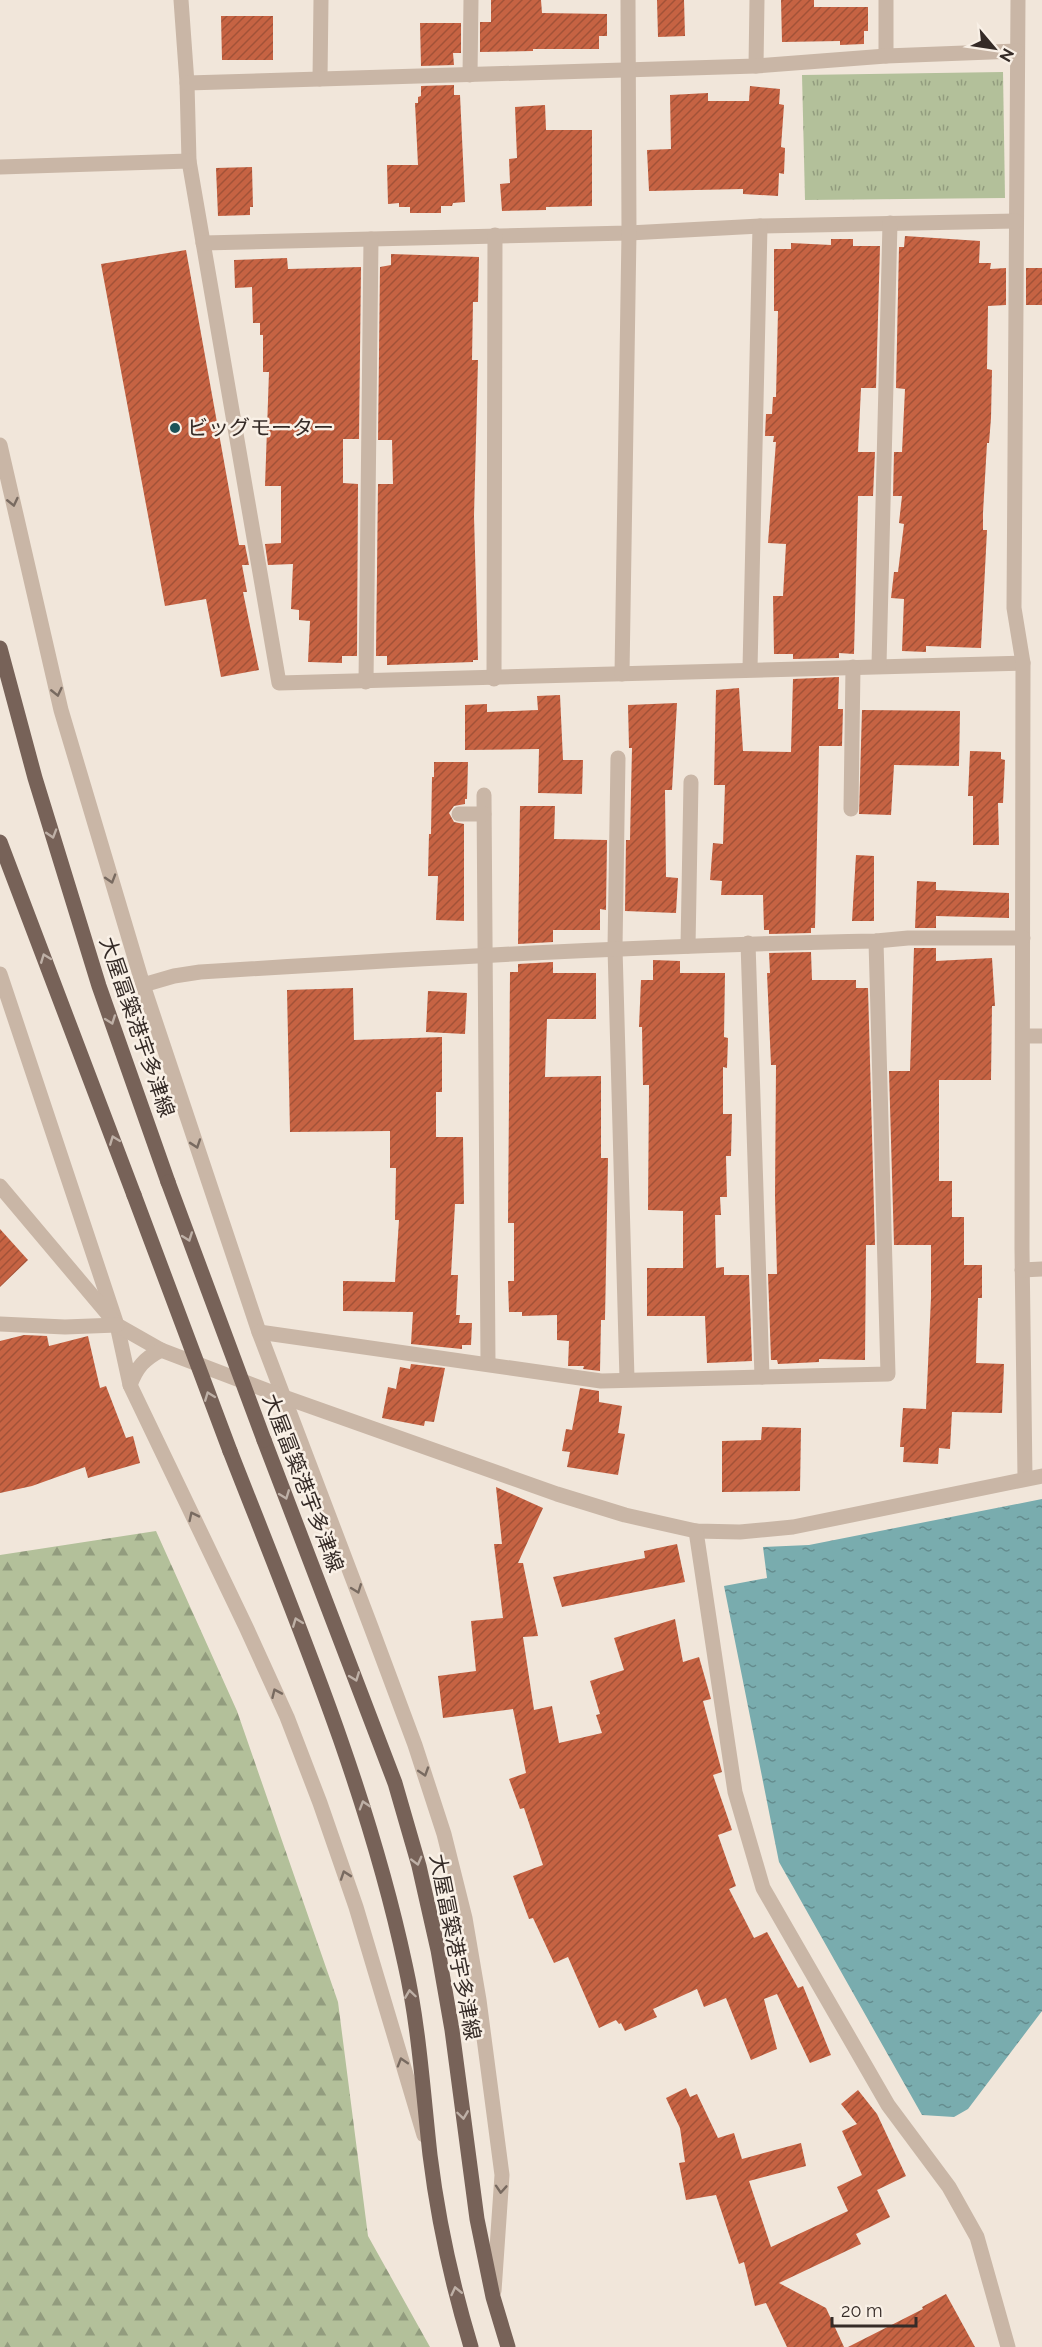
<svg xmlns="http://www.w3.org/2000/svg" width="1042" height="2347" viewBox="0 0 1042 2347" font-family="Raleway,'Noto Sans JP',sans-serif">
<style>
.forest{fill:url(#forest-firs)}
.park{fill:url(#park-tufts)}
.water{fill:url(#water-ripples)}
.building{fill:url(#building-hatch)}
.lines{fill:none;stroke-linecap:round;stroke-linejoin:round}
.minor{stroke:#c9b6a6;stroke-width:15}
.major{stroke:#776258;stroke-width:15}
.major-bridge{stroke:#776258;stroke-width:15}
.oneway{stroke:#786a60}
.oneway2{stroke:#beb0a6}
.poi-dot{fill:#1c5257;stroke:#f9f0e6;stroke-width:2}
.labels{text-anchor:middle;stroke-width:5;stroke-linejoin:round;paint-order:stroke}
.poi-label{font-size:21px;fill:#352b27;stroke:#f9f0e6;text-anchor:start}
.street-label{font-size:21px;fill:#352b27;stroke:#f9f0e6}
</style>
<defs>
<pattern id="forest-firs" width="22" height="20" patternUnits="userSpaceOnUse" patternTransform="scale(1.5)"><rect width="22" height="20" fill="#b3c09a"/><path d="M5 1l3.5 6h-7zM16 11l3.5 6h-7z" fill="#929c7e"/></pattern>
<pattern id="park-tufts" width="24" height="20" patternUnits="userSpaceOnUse" patternTransform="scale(1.5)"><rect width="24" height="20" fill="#b3c09a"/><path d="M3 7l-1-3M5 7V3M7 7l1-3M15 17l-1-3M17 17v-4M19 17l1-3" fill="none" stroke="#929c7e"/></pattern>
<pattern id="water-ripples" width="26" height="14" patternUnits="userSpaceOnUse" patternTransform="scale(1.5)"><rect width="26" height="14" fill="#79acae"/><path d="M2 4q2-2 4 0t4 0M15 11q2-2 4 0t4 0" fill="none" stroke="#648c8e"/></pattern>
<pattern id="building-hatch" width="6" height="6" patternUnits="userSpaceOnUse" patternTransform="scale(1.5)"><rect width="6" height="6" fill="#c66343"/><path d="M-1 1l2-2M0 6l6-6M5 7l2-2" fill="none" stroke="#a25238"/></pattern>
</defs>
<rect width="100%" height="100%" fill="#f1e6da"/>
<polygon class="forest" points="156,1531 237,1711 338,2002 368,2236 430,2347 0,2347 0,1555"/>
<polygon class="park" points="1003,72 1005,198 805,200 802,75"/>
<polygon class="water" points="1042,1499 1042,2011 968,2109 954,2117 922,2115 779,1862 724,1586 767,1578 763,1547 809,1545"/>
<g class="building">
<polygon points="491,0 541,0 542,13 607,14 607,36 599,36 599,49 533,49 533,51 480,52 480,22 491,22"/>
<polygon points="657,0 684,0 685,36 658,37"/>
<polygon points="781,0 814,0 814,7 868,7 868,31 864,31 864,44 840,45 840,41 782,42"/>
<polygon points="221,16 273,16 273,60 222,60"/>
<polygon points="420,23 461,23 461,53 453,53 454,65 421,66"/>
<polygon points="454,85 454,95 460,95 465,202 453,203 452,206 441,206 441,213 410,213 410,207 399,207 399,203 388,204 387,165 418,165 415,103 418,103 418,97 421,96 421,86"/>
<polygon points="750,86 780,89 779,104 784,105 781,147 785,148 784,174 779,173 778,196 743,194 743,189 649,191 647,150 671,149 670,95 708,93 708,101 749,101"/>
<polygon points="545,105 546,130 592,130 592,206 546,207 546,210 502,211 500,184 510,183 509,159 517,158 515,107"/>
<polygon points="252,167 253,207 250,207 250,215 218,216 216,168"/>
<polygon points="905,236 980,241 979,263 991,263 990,269 1006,268 1006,305 988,306 987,369 992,370 991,418 989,443 987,443 983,513 983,530 987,530 981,648 926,646 926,652 902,651 904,599 891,598 894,572 898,572 904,524 899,523 902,496 893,496 894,452 902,452 905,389 896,388 899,247 904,247"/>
<polygon points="831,239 853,239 853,246 880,246 876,388 861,388 858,452 875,452 873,496 858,496 854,654 839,653 839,658 793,659 793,654 774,654 773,596 783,596 786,544 768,543 776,442 773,442 774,436 765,436 766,414 772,414 773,397 776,397 778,311 774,311 774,249 791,249 791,243 831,245"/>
<polygon points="186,250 239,545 245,545 249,565 242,565 247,592 243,592 259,670 221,677 206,599 165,606 101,264"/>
<polygon points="391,254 479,257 478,302 473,302 472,360 478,360 474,516 478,660 473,660 473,662 387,665 387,656 376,656 378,484 393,484 392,440 378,440 380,267 391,265"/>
<polygon points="287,258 288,269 361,267 359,439 343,439 343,483 358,484 357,656 342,656 342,663 308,662 310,621 299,620 299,610 291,609 293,564 268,565 265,544 281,543 281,486 265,486 269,372 263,372 263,335 260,335 260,323 253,323 252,287 235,288 234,260"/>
<rect x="1026" y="268" width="16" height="37"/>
<polygon points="839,677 838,709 843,709 842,746 819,746 815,928 811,928 811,933 769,934 769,930 764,930 763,895 721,895 722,881 710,880 713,843 723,844 725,785 714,785 716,690 739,688 743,751 791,752 793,679"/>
<polygon points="560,695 563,760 583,760 582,794 538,793 539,749 465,750 465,705 487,704 487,712 538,710 537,696"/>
<polygon points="677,703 672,790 665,790 666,877 678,878 676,913 625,911 626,840 630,840 632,748 629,748 628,705"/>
<polygon points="862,710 960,711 959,766 894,765 891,815 859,814"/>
<polygon points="970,751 1001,752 1001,759 1005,760 1003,803 998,803 999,845 973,845 973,796 968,796"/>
<polygon points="434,762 468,762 467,799 465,799 465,804 454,806 449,813 454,822 464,824 464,921 436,920 438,876 428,876 429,834 431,834 432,777 434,777"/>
<polygon points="520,806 555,806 554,839 607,840 606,910 600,909 600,930 553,930 553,942 518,944"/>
<polygon points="856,855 874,856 874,921 852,921"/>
<polygon points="917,881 936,882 936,890 1009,893 1009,918 936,916 936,928 915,928"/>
<polygon points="914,948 936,948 936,961 992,958 995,1006 992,1006 991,1080 939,1080 939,1181 952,1181 952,1217 964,1217 964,1265 982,1265 982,1298 978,1298 976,1363 1004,1364 1002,1413 952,1412 950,1449 939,1448 938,1464 903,1462 904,1447 900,1447 903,1408 926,1409 931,1298 931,1245 894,1245 889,1071 910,1071"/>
<polygon points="811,952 812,980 856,980 856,988 868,988 875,1245 866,1245 865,1360 819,1359 819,1362 778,1364 777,1360 771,1360 768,1274 777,1274 775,1196 776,1065 771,1065 767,973 770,973 769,953"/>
<polygon points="653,960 680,961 680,973 725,973 724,1037 728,1038 727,1068 723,1067 723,1114 732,1114 731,1156 726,1156 727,1197 720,1197 721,1215 715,1215 716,1268 724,1267 724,1275 749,1275 752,1361 707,1363 705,1316 647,1316 647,1268 683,1268 683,1211 648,1210 649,1085 643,1085 642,1027 639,1027 641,980 653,980"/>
<polygon points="553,962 553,973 596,973 596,1019 547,1019 545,1077 601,1076 601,1158 608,1158 605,1320 601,1320 600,1371 583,1369 584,1366 568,1366 569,1341 557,1340 557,1315 522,1316 522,1312 509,1312 508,1281 514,1281 514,1223 508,1223 510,972 518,972 518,964"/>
<polygon points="353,988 354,1040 442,1037 442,1092 436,1092 436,1137 463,1137 464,1204 455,1204 451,1275 458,1275 456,1315 460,1315 459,1323 472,1323 471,1345 462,1345 462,1349 411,1344 413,1312 343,1311 343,1281 395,1282 399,1220 395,1220 396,1168 390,1168 390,1131 290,1132 287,990"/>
<polygon points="428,991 467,993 465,1034 426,1032"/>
<polygon points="0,1229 28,1260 0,1287"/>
<polygon points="24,1335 47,1336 49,1346 88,1336 100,1388 106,1386 126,1438 133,1436 140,1463 88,1478 85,1467 32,1486 0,1493 0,1341"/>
<polygon points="411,1364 445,1368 434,1422 425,1421 424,1426 382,1418 388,1387 396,1389 400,1367 410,1369"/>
<polygon points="580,1388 599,1391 599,1402 622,1406 618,1433 625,1434 618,1475 567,1467 570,1452 562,1451 566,1429 572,1430"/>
<polygon points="762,1427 801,1428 800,1491 722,1492 722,1441 761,1440"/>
<polygon points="496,1487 543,1508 518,1563 523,1563 538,1636 523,1637 534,1710 552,1706 559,1743 602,1733 596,1715 600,1714 590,1681 624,1670 614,1638 675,1619 683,1662 699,1657 711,1699 703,1701 722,1772 713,1775 732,1830 718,1835 736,1886 729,1889 754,1938 767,1932 798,1988 803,1986 831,2055 810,2063 777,1994 764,1999 777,2049 751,2060 726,1998 704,2007 697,1989 653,2009 657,2017 625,2031 621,2023 619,2024 616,2020 599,2028 568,1957 554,1963 533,1918 529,1919 513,1876 543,1865 524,1808 520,1809 509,1779 526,1773 513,1709 443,1718 438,1676 476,1671 471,1621 503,1618 494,1544 502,1544"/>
<polygon points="677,1544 685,1582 562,1607 553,1577 645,1558 644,1551"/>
<polygon points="686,2088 690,2097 697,2094 718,2138 734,2133 742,2159 801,2143 806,2166 749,2181 771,2247 848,2211 837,2187 862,2175 842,2131 857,2124 841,2104 858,2090 877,2114 906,2176 877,2190 890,2217 856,2234 861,2244 779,2283 826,2308 844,2347 787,2347 766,2303 755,2306 744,2262 739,2264 716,2195 686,2200 679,2163 685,2162 680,2128 666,2098"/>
<polygon points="946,2294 975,2347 848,2347 923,2309 922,2307"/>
</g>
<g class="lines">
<g class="minor">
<path d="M181 0 187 83 189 161 279 683C527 678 775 668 1023 663"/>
<polyline points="886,0 886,56"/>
<polyline points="1018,0 1014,608 1023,663 1022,1249 1025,1478"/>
<polyline points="756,66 757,0"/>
<polyline points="470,75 471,0"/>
<polyline points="320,79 321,0"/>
<polyline points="187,83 756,66 886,56 1017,51"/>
<polyline points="0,167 189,161"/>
<polyline points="203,243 629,233 760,226 1016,221"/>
<polyline points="0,445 61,710 143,985 259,1332 371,1627 415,1745 444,1834 465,1918 479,2000 502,2175 494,2291"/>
<polyline points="879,665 890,223"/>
<polyline points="750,669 760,226"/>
<polyline points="622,674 629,233 628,0"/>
<polyline points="494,679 495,235"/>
<polyline points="366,682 371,239"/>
<polyline points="618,758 615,948 627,1379"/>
<polyline points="484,795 488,1363"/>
<polyline points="851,809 853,667"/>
<polyline points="459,814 484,814"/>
<polyline points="748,943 762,1377"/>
<polyline points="688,946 691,782"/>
<polyline points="0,974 117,1325 130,1385 246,1627 287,1717 320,1803 356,1907 424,2135"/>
<path d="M143 985 174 976 200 972C425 958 650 945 876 941L908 938H1023"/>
<polyline points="1023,1036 1042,1036"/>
<polyline points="0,1186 117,1325 161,1350 284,1397 557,1494 625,1515 696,1531 740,1532 793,1527 1042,1476"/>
<polyline points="1022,1270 1042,1269"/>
<polyline points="0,1324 65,1327 117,1325"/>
<polyline points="259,1332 601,1381 888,1374 876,941"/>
<path d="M130 1385C137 1367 144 1359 161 1350"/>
<polyline points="696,1531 735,1792 763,1888 888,2105 949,2187 977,2237 1008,2347"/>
</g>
<g class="major">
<polyline points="0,648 35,778 99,986 168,1182"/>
<polyline points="0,842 134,1195"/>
<polyline points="264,1440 395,1783 419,1866 438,1950 452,2030 477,2219 493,2297 508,2347"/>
<path d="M230 1451C296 1620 367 1787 405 1964 419 2026 423 2092 430 2155 438 2220 452 2284 471 2347"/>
</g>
<g class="major-bridge">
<polyline points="168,1182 264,1440"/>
<polyline points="134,1195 230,1451"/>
</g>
</g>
<defs><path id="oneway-chevron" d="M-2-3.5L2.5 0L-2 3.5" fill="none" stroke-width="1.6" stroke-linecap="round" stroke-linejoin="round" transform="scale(1.5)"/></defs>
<g class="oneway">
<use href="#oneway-chevron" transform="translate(13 502) rotate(77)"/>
<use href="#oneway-chevron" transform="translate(57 692) rotate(77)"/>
<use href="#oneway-chevron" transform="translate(111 879) rotate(73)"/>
<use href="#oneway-chevron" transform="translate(196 1144) rotate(71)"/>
<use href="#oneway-chevron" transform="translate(193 1516) rotate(-116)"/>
<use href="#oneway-chevron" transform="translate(357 1589) rotate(69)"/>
<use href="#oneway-chevron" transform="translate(276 1693) rotate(-114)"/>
<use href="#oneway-chevron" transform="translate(424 1772) rotate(72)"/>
<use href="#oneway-chevron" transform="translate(345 1875) rotate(-109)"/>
<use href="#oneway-chevron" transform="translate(402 2062) rotate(-107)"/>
<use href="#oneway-chevron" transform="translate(501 2189) rotate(94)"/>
</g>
<g class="oneway2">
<use href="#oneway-chevron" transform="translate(52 834) rotate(73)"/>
<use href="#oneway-chevron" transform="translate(45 958) rotate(-111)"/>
<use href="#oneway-chevron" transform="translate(111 1020) rotate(70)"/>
<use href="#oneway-chevron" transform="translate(114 1140) rotate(-111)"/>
<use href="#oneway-chevron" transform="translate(188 1237) rotate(70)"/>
<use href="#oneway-chevron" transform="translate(209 1396) rotate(-111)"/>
<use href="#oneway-chevron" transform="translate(285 1495) rotate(69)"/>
<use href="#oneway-chevron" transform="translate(297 1622) rotate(-111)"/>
<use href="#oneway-chevron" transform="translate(355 1677) rotate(69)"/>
<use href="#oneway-chevron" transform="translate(364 1805) rotate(-107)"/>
<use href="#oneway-chevron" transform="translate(417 1861) rotate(75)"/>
<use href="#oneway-chevron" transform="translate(410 1994) rotate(-98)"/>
<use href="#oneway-chevron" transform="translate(463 2115) rotate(82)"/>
<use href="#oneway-chevron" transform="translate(456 2291) rotate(-103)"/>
</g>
<circle class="poi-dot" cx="175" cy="428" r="6"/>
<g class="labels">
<g class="poi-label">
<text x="187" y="435">ビッグモーター</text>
</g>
<g class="street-label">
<text transform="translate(137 1027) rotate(71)" y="7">大屋冨築港宇多津線</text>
<text transform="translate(303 1483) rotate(69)" y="7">大屋冨築港宇多津線</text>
<text transform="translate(455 1947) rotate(79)" y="7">大屋冨築港宇多津線</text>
</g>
</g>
<g transform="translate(994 48) rotate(119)" stroke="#f9f0e6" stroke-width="4.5" paint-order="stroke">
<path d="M0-4.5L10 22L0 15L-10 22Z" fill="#352b27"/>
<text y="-9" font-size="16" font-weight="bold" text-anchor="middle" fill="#352b27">N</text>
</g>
<path d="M832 2317v9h84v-9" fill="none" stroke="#352b27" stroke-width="3"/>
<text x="841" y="2317" font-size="18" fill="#352b27" stroke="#f9f0e6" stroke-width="4.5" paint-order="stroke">20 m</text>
</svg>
